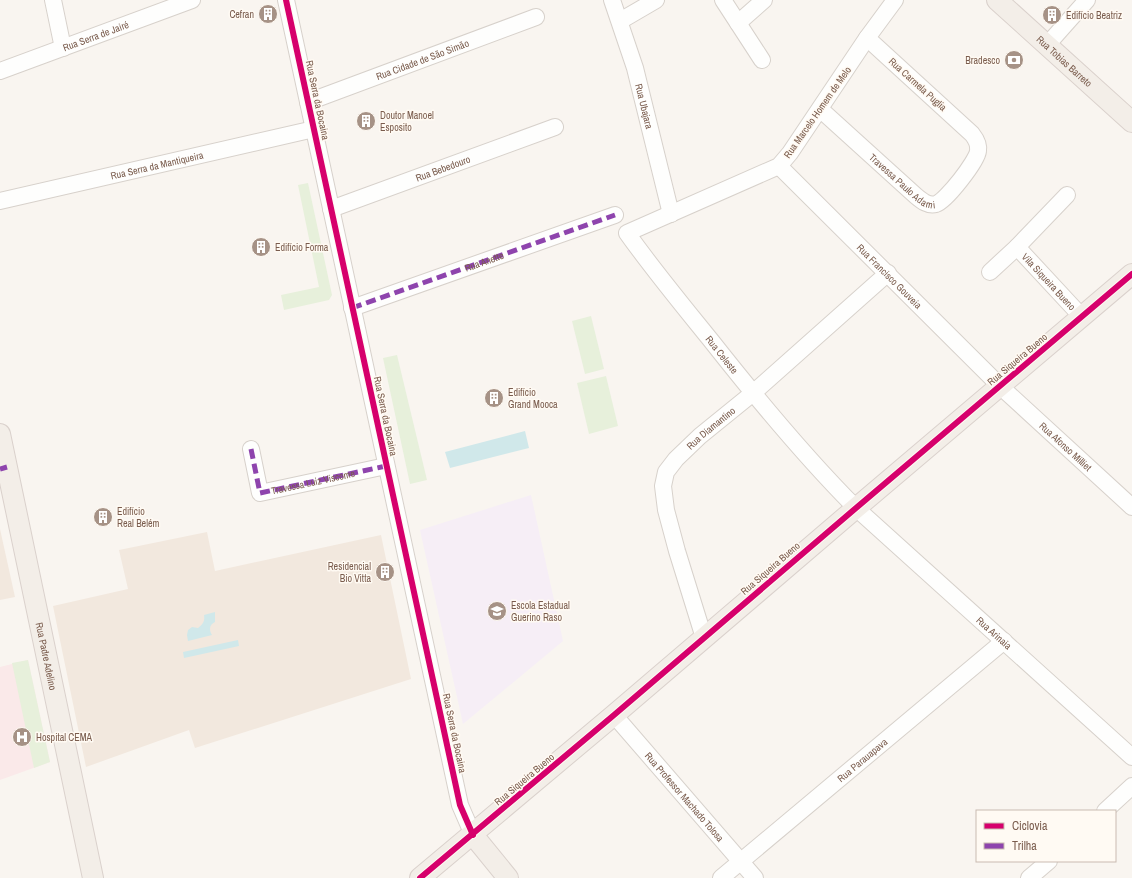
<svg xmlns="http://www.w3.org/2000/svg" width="1132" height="878" viewBox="0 0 1132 878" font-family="'Archivo Narrow',sans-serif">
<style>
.residential{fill:#f2e8de}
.education{fill:#f6eef6}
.medical{fill:#fae9e9}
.green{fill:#e7f0db}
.water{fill:#d0e8ea}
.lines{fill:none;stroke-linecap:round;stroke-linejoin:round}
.minor-casing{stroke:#d7d1cb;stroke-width:18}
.major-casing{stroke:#dad1cc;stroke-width:22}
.minor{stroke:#fefefd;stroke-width:16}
.major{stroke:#f3eee8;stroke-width:20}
.quiet{stroke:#8e44ad;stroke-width:5;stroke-dasharray:10 5;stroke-linecap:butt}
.cycleway-casing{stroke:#fffaf3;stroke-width:8}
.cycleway{stroke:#d6006c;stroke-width:6}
.labels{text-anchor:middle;stroke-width:3;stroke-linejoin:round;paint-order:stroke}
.poi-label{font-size:10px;fill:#7a5c4d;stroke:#fffaf3;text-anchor:start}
.street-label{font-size:10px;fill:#7a5c4d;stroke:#fffaf3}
</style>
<rect width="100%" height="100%" fill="#f9f5f0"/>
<g class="residential">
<polygon points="0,529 15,597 0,600"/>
<polygon points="207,532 215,571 381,535 411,679 195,748 189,730 86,767 53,606 128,589 119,550"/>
</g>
<polygon class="education" points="531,495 563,641 463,724 420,530"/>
<polygon class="medical" points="28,660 50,762 0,780 0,667"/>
<g class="green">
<polygon points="308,183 332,295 329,300 284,310 281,295 319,287 298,185"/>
<polygon points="591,316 604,369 585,374 572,321"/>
<polygon points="397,355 427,480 410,484 383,358"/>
<polygon points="606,376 618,426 589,434 577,383"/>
<polygon points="28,660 50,762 34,768 12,663"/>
</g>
<g class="water">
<polygon points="525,431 529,448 450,468 445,452"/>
<path d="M215 612V622C209 625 209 630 212 635L188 641 187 635 188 630 192 627 198 628C203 624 205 621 204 615Z"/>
<polygon points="238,640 239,646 184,658 183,652"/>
</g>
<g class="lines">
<g class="minor-casing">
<g id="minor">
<polyline points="53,0 63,48"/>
<polyline points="286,0 460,805 473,835"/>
<path id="s1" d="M612 0 635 68 671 214"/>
<polyline points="723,0 762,60"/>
<path id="s2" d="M895 0 867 38 790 153 779 166 627 233C654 271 684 307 713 343 758 400 804 456 856 508L1132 757"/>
<polyline points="620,21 656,0"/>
<polyline points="738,23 764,0"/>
<polyline points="1047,45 1087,0"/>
<path id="s3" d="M0 71 192 0"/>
<path id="s4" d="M308 102 536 17"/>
<path id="s5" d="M820 109 916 196C922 201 928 206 936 204 946 201 977 161 978 151 979 145 976 139 972 134L867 38"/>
<path id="s6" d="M779 166 1000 386 1132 507"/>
<path id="s7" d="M0 201 314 129"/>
<path id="s8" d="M331 209 555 127"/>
<path id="s9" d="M1017 247 1082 317"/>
<polyline points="990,272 1017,247 1067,195"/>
<path id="s10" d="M352 308 615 215"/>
<polyline points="251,449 260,493 386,466"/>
<path id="s11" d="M704 638 677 551 666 510 663 486 666 472 676 459 700 436 753 393 888 273"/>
<path id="s12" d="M614 715 755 878"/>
<polyline points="1105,811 1132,786"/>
<path id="s13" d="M721 878 1004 641"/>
<polyline points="1029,878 1049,861"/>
</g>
</g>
<g class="major-casing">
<g id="major">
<path id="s14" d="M997 0 1132 122"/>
<path id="s15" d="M0 434 93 878"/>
<polyline points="473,835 508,878"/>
<polyline points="420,878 614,715 856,508 1132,274"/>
</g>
</g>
<use href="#minor" class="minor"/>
<use href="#major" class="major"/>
<g class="quiet">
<polyline points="352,308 615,215"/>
<path id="s16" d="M251 449 260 493 386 466"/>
<polyline points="0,469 7,467"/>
</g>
<g class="cycleway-casing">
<g id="cycleway">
<polyline points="286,0 460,805 473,835"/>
<polyline points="420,878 614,715 856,508 1132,274"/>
</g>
</g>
<use href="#cycleway" class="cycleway"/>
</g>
<defs>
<g id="building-disc" transform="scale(1)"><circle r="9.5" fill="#a69286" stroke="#fffaf3"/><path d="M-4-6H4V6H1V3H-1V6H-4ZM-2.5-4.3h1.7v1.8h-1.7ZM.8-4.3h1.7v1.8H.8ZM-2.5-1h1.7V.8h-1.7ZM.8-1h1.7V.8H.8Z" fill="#fff"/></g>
<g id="bank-disc" transform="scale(1)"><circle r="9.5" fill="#a69286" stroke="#fffaf3"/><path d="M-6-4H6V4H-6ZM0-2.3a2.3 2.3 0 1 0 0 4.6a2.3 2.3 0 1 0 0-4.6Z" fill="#fff"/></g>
<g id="school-disc" transform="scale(1)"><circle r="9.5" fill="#a69286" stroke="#fffaf3"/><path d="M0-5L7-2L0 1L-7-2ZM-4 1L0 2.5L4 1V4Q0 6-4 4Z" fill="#fff"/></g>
<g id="hospital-disc" transform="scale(1)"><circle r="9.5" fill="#a69286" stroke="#fffaf3"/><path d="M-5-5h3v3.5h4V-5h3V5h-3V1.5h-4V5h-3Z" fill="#fff"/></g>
</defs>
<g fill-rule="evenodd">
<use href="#building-disc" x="268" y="14"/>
<use href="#building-disc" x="1052" y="15"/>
<use href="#bank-disc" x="1014" y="60"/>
<use href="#building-disc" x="366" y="121"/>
<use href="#building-disc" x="261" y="247"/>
<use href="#building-disc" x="494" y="398"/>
<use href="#building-disc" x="103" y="517"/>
<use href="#building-disc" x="385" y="572"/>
<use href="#school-disc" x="497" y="611"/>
<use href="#hospital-disc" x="22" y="737"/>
</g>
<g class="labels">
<g class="poi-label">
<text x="254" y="18" text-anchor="end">Cefran</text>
<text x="1066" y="19">Edifício Beatriz</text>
<text x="1000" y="64" text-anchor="end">Bradesco</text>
<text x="380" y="119">Doutor Manoel<tspan x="380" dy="12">Esposito</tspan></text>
<text x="275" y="251">Edifício Forma</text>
<text x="508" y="396">Edifício<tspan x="508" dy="12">Grand Mooca</tspan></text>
<text x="117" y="515">Edifício<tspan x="117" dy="12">Real Belém</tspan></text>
<text x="371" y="570" text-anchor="end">Residencial<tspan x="371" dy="12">Bio Vitta</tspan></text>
<text x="511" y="609">Escola Estadual<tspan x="511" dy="12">Guerino Raso</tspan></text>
<text x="36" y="741">Hospital CEMA</text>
</g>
<g class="street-label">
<text dy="4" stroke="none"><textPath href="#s3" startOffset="102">Rua Serra de Jairé</textPath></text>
<text dy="4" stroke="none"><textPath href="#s4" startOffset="122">Rua Cidade de São Simão</textPath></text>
<text dy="4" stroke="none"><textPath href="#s14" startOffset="91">Rua Tobias Barreto</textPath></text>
<text transform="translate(918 84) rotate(42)" y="4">Rua Carmela Puglia</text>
<text transform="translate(318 100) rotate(78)" y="4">Rua Serra da Bocaina</text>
<text dy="4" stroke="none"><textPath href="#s1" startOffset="111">Rua Ubajara</textPath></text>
<text transform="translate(817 112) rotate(-55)" y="4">Rua Marcelo Homem de Melo</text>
<text dy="4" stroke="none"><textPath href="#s7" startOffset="161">Rua Serra da Mantiqueira</textPath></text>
<text dy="4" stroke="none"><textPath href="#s8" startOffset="119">Rua Bebedouro</textPath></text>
<text dy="4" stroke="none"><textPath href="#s5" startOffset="110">Travessa Paulo Adami</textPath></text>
<text dy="4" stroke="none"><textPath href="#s10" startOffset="140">Rua Anette</textPath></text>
<text dy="4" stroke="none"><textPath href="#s6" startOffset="156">Rua Francisco Gouveia</textPath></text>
<text dy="4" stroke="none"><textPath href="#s9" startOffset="47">Vila Siqueira Bueno</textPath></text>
<text dy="4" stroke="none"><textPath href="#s2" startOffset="523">Rua Celeste</textPath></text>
<text transform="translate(1017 359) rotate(-40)" y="4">Rua Siqueira Bueno</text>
<text transform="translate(386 416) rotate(78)" y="4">Rua Serra da Bocaina</text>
<text dy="4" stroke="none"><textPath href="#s11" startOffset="235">Rua Diamantino</textPath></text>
<text dy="4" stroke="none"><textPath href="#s6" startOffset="401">Rua Afonso Milliet</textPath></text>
<text dy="4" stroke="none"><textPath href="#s16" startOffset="99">Travessa Luiz Viscome</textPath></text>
<text transform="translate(770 568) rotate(-41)" y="4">Rua Siqueira Bueno</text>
<text dy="4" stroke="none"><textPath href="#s2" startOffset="913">Rua Arinaia</textPath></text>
<text dy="4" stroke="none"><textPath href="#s15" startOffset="227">Rua Padre Adelino</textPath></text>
<text transform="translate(455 733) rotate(78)" y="4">Rua Serra da Bocaina</text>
<text dy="4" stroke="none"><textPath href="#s13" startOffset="184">Rua Parauapava</textPath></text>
<text transform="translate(524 779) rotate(-40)" y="4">Rua Siqueira Bueno</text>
<text dy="4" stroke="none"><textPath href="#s12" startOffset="108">Rua Professor Machado Tolosa</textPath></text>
</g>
</g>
<rect x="976" y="810" width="140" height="52" fill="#fffaf3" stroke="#cabbb1"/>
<rect x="984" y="823" width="20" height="6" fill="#d6006c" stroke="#cabbb1"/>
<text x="1012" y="830" font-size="12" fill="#7a5c4d">Ciclovia</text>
<rect x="984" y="843" width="20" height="6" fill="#8e44ad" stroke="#cabbb1"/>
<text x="1012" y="850" font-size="12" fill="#7a5c4d">Trilha</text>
</svg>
